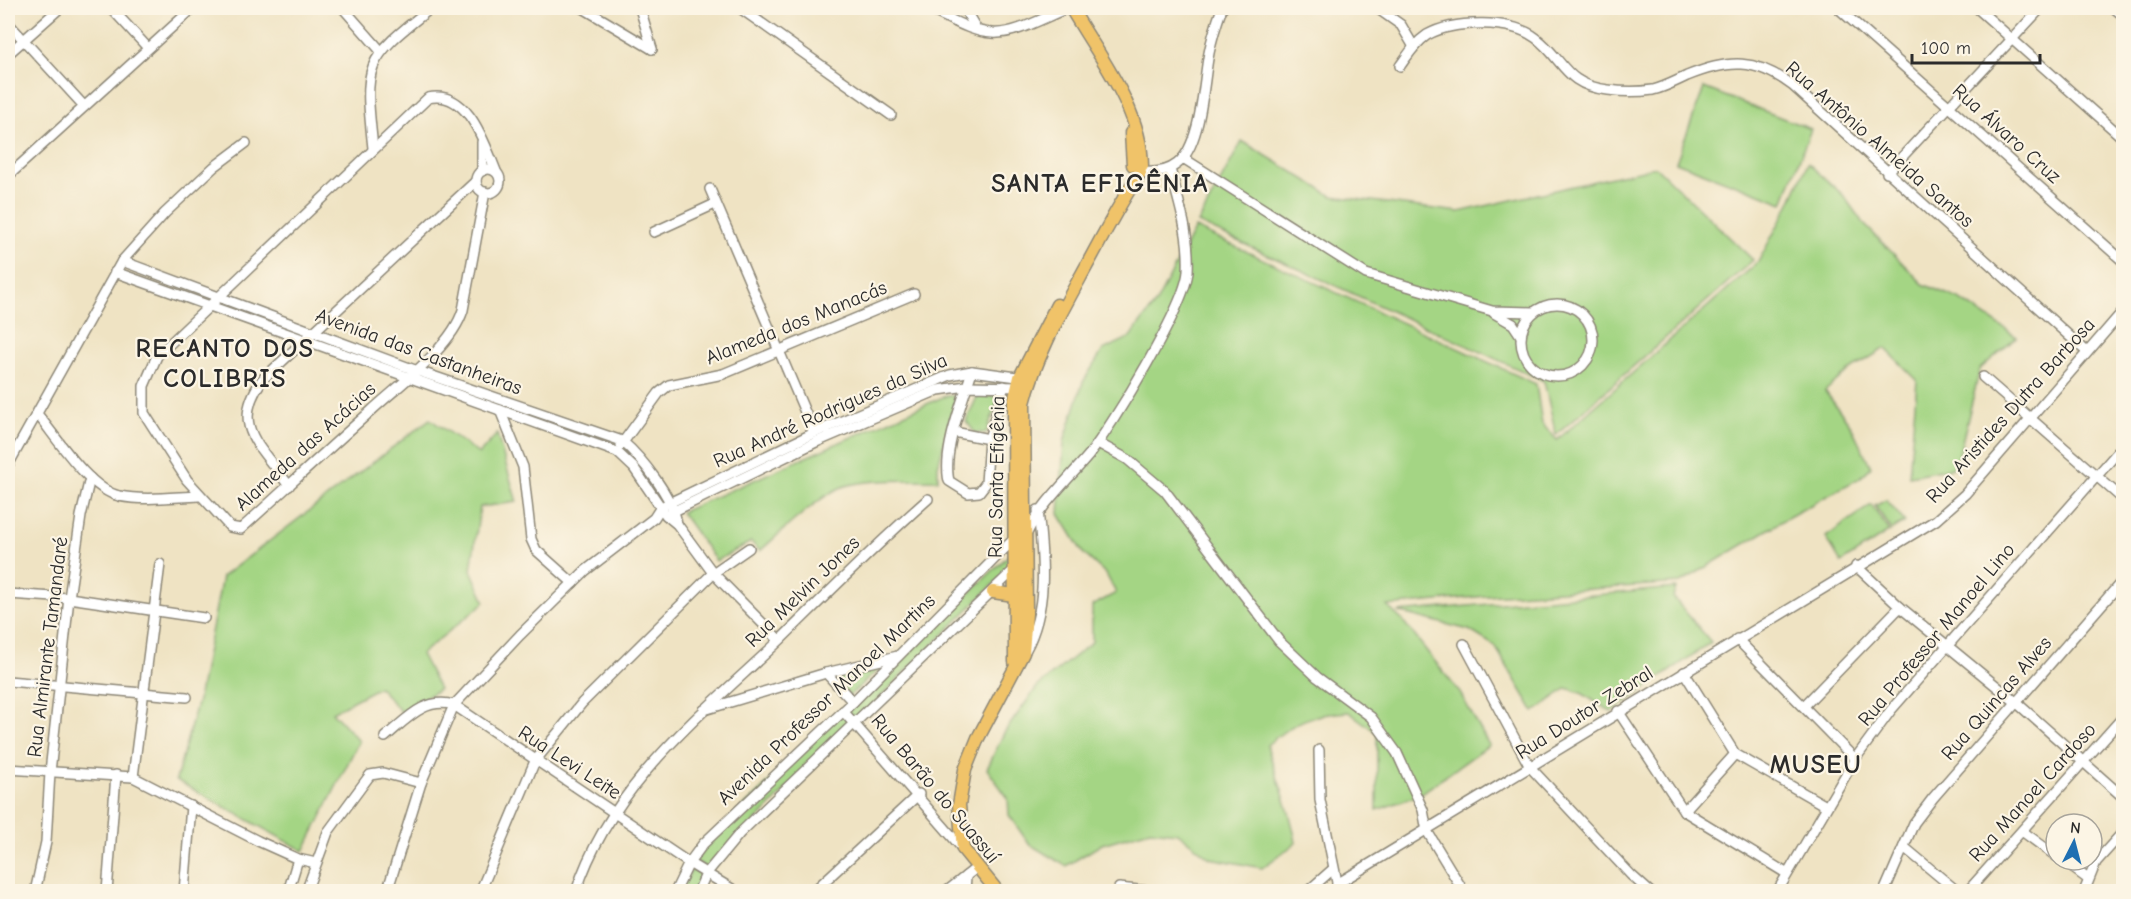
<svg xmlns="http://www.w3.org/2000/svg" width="2131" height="899" viewBox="0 0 2131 899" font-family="'Comic Neue',sans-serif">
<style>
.green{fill:#a4d584;stroke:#688058;stroke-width:1.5}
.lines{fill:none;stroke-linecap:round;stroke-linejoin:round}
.minor-casing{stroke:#8d8777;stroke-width:12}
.major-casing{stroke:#8d8777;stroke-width:15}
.minor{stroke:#fff;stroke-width:9}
.major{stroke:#f0c369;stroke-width:12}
.labels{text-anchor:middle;stroke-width:4.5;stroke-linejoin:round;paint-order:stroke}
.street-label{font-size:20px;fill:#2b2b2b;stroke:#fcf5e5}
.district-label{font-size:26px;font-weight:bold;letter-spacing:1.5px;fill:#2b2b2b;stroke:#fcf5e5}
</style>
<rect width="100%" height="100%" fill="#fcf5e5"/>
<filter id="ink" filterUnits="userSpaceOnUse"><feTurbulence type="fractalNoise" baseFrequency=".0167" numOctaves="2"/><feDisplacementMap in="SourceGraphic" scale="12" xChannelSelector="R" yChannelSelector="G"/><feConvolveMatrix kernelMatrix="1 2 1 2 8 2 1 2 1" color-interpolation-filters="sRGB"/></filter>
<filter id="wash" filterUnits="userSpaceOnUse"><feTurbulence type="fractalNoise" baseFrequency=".008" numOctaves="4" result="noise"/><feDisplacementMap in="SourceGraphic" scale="24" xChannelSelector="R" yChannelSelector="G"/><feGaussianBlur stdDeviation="1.35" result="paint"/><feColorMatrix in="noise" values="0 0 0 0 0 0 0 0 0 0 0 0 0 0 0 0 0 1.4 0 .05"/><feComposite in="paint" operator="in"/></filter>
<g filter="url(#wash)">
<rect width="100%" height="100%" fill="#efe3c3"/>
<g class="green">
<polygon points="1704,88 1811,129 1783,203 1676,162"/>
<polygon points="1242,141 1332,196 1459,212 1656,167 1753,260 1556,435 1544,381 1198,223"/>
<path d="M1808 163 1843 195 1863 223 1923 284 1961 300 2017 337 1980 369 1956 467 1909 476 1917 380 1885 348 1847 372 1825 391 1851 426 1871 467 1860 478 1787 518 1680 583 1486 596 1387 606 1403 621 1460 693 1489 745 1419 795 1377 810V733L1349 712C1311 714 1296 720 1267 745 1276 778 1291 809 1296 843L1262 868 1210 858 1178 833 1150 830 1102 844 1066 866 1029 844 1009 815 1008 798 987 769 1004 733 1037 687 1092 642V606L1116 593 1106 574 1083 553 1059 514 1064 442 1083 382 1103 350 1129 338 1156 303 1195 228 1536 384 1542 424 1557 440 1758 262 1789 205Z"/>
<polygon points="978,395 1000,397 986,433 975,433 966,421"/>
<path d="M945 396H956L938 466V480C908 481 874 478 845 486 822 493 779 534 760 551L751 542 716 561 681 512Z"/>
<polygon points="430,419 479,454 497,434 517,502 480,507 471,570 485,602 421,654 439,689 402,713 379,687 332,712 359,741 304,851 176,780 198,700 222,577"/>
<polygon points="1886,500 1905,522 1892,530 1875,506"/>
<polygon points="1871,505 1890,531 1841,563 1826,537"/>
<polygon points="1010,554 1011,567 856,721 847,711"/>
<polygon points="1676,588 1673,597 1711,642 1611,712 1583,694 1567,688 1534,712 1495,646 1469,630 1398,612"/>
<polygon points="887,662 849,696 835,675"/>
<polygon points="842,712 851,722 709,870 695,861 721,828"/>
<polygon points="692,868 703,876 695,891 680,892"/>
</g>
</g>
<g filter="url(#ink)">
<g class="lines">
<g class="minor-casing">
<g id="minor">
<polyline points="111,8 148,48"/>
<polyline points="343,8 380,50"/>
<polyline points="583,8 652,49"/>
<polyline points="640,8 652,49"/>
<polyline points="740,8 891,115"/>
<path d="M926 8C946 16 970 32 992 33 1016 35 1046 16 1068 8"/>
<polyline points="964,8 977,30"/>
<polyline points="1377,8 1401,25 1414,47"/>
<polyline points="1838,8 2124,262"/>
<polyline points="1977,8 2124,139"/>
<polyline points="2114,8 2124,16"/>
<polyline points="8,23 84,106"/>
<polyline points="8,54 60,8"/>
<path d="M1400 66C1408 55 1415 43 1427 35 1454 20 1511 19 1536 38 1564 59 1564 85 1608 90 1623 92 1639 92 1653 90 1665 87 1676 81 1687 76 1729 59 1756 58 1793 86L2087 352"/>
<polyline points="482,142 482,171"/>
<path d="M373 148C364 64 363 61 431 8"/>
<polyline points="1183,158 1366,274 1492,311 1534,312"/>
<circle cx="488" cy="181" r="12"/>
<path d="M1142 172C1154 173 1167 172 1177 164 1202 145 1203 82 1209 53 1212 37 1217 22 1222 8"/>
<polyline points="1887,173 2041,8"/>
<polyline points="8,176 193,8"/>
<polyline points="710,189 814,433"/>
<path d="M485 192 463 310C452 347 399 385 371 411 327 450 284 490 241 529L230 527 187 480 144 413V386L157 356 428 98C468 89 484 142 496 171"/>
<polyline points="654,232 715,204"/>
<path d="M122 261 415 370 622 441C642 458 674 499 677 524"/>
<polyline points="115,272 617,452 634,468 666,515 677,524 713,573 779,640"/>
<circle cx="1557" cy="340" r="36"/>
<polyline points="1494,313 1513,324 1521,336"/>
<path d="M972 371C963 400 942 451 949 481L968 493 979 492 986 483 989 439 1004 386"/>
<polyline points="1983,377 2124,500"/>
<polyline points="500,410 523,467 531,539 536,550 573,583"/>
<path d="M38 415C57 438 89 489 119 496 144 501 173 497 199 496"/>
<polyline points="954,432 989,439"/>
<polyline points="1098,443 1127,459 1165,491 1279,641 1317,677 1371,717 1397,753 1423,810 1427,831 1464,892"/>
<polyline points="621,445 659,393 669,385 723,374 914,294"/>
<polyline points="8,465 122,261 165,213 214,167 246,143"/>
<path d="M289 486C261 446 229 427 262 380L476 181"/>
<polyline points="670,513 816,442 938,390 967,386 1022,387"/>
<path d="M1027 533C1042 503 1067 481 1089 455 1112 426 1186 305 1188 271 1190 235 1179 203 1170 169"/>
<polyline points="1856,566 1900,607 2017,703 2124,798"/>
<polyline points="8,594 69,598 204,618"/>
<polyline points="1737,639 1855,759"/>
<polyline points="1464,644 1530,767 1631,875 1650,892"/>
<path d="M1025 651C1049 608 1043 558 1038 510"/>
<polyline points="1684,672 1735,754 1826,806"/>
<polyline points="826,673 853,702"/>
<polyline points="8,681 187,697"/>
<polyline points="1804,706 1900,607"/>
<polyline points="704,710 826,673 898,656"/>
<polyline points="843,711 963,849"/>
<polyline points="1618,711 1684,811 1786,873"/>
<path d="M385 737C407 719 424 697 454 705L689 863 737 892"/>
<polyline points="1319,750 1320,800 1339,892"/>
<polyline points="8,769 133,777 258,841 298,859 316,863"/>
<polyline points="133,777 160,564"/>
<polyline points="1684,811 1735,754"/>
<polyline points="2022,831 2056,856"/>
<polyline points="1904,847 1958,892"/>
<polyline points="2062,860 2088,879"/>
<polyline points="1337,884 1936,520 1965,494 2124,310"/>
<polyline points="1119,888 1157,892"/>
<polyline points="35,892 46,842 50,772 69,598 81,516 90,478"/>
<polyline points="107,892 116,775"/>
<polyline points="184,892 191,806"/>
<polyline points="288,892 298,859"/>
<polyline points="306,892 328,832 370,775 383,773 421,783"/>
<polyline points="387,892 421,783 454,705 520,635 585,571 654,518 661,507 814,433 950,375 972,371 1025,378"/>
<polyline points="480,892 535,761 582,703 713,573 749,548"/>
<path d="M576 892C610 785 702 714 780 640 829 592 877 544 928 499"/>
<polyline points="675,892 689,863 703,844 853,702 1013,540"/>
<polyline points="698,892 706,874 740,833 1017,567"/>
<polyline points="813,892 919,794"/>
<polyline points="946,892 976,868"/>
<polyline points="965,892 966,876"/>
<polyline points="1307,892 1333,869"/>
<polyline points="1777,892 1855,759 1891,710 2124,445"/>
<polyline points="1884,892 1914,823 1933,798 2124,579"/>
<polyline points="1967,892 2124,716"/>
<polyline points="2084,892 2096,862 2124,831"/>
</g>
</g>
<g class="major-casing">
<g id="major">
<path d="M1071 8C1099 57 1141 108 1142 166"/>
<polyline points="1131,133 1133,165"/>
<polyline points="993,592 1014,595"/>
<polyline points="1015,662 1014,402 1020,377 1057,305"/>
<path d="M998 892 963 849 959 805 965 770 978 738 1023 653 1026 613 1024 403C1036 355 1063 309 1087 265 1104 234 1120 202 1140 173"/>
</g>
</g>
<use href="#minor" class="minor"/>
<use href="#major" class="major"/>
</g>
</g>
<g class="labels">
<g class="street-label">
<text transform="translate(2007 133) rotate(42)" y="7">Rua Álvaro Cruz</text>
<text transform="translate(1880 144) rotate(41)" y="7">Rua Antônio Almeida Santos</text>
<text transform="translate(796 322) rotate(-22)" y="7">Alameda dos Manacás</text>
<text transform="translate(419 351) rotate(20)" y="7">Avenida das Castanheiras</text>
<text transform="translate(830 410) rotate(-24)" y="7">Rua André Rodrigues da Silva</text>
<text transform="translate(2010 410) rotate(-48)" y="7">Rua Aristides Dutra Barbosa</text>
<text transform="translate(305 446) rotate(-42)" y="7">Alameda das Acácias</text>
<text transform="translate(996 477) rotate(-89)" y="7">Rua Santa Efigênia</text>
<text transform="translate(802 591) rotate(-44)" y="7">Rua Melvin Jones</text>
<text transform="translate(1936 634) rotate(-50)" y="7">Rua Professor Manoel Lino</text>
<text transform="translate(47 647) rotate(-83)" y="7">Rua Almirante Tamandaré</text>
<text transform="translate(1996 698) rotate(-49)" y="7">Rua Quincas Alves</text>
<text transform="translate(826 699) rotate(-44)" y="7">Avenida Professor Manoel Martins</text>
<text transform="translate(1584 712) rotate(-32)" y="7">Rua Doutor Zebral</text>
<text transform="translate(570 762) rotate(33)" y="7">Rua Levi Leite</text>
<text transform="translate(936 788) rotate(50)" y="7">Rua Barão do Suassuí</text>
<text transform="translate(2032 792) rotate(-48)" y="7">Rua Manoel Cardoso</text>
</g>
<g class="district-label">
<text x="1100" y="192">SANTA EFIGÊNIA</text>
<text x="225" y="357">RECANTO DOS<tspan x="225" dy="30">COLIBRIS</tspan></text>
<text x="1816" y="773">MUSEU</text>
</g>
</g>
<rect width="2131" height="899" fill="none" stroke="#fcf5e5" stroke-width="30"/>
<g transform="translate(2074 842) rotate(6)"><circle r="28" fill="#fcf5e5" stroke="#a8a49b" stroke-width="1.5"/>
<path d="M0-4.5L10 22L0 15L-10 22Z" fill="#1f6fb2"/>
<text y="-9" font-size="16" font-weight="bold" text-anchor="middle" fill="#2b2b2b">N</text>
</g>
<path d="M1912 54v9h128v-9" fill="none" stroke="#2b2b2b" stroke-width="3"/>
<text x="1921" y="54" font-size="18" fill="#2b2b2b" stroke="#fcf5e5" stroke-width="4.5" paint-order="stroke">100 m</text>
</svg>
